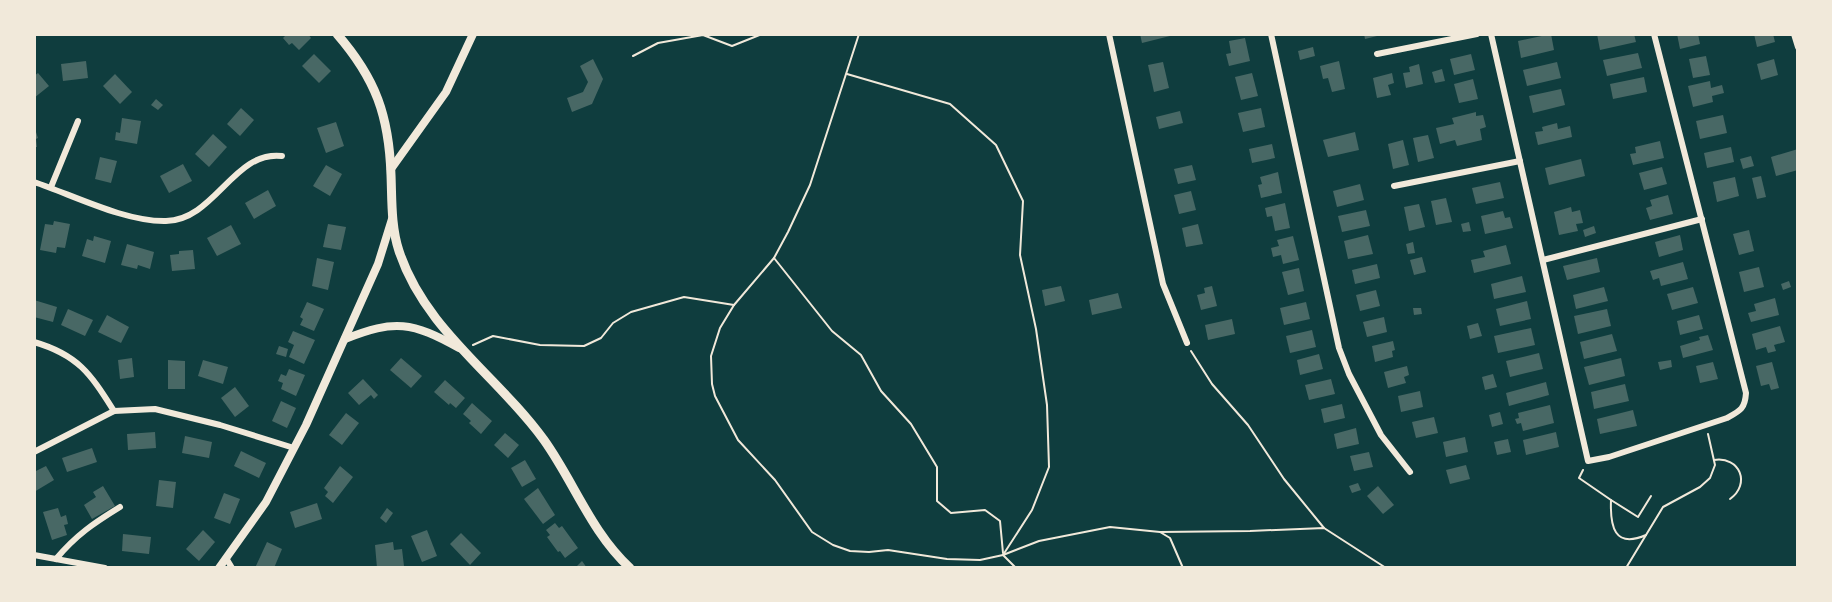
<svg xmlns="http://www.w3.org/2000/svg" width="1832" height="602" viewBox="0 0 1832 602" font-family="Rubik,sans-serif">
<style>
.building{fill:#486865}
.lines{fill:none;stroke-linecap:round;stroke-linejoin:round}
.path{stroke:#f1e9da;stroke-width:2}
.minor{stroke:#f1e9da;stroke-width:6}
.tertiary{stroke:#f1e9da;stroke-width:8}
.secondary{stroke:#f1e9da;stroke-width:9}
</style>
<rect width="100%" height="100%" fill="#0f3d3e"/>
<g class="building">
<polygon points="283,34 308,34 311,38 299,50 292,43 289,45 283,38 285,36"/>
<polygon points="1140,34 1173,34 1174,35 1142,43"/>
<polygon points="1364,34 1381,34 1381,35 1365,39"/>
<polygon points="1551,34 1554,50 1521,58 1518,41"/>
<polygon points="1597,34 1634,34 1636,42 1600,50"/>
<polygon points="1677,34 1698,34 1700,44 1680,49"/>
<polygon points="1754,34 1773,34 1775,42 1757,47"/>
<polygon points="1245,38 1250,61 1229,66 1226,54 1231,53 1229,41"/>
<polygon points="1313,47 1315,56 1300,60 1298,51"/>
<polygon points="1638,53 1642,68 1607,76 1603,60"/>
<polygon points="314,54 331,71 319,83 302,66"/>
<polygon points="1471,54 1475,70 1454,75 1450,59"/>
<polygon points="1706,56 1710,75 1693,78 1689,59"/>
<polygon points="593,59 603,79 592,104 572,112 567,98 583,92 588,82 580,66"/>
<polygon points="1774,59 1778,75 1761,80 1757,64"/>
<polygon points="86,61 88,78 63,81 61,64"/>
<polygon points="1339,61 1345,89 1332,92 1328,78 1323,79 1320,66"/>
<polygon points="1163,62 1169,88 1154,92 1148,65"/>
<polygon points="1557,62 1561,78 1527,86 1523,70"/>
<polygon points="1419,64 1423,84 1406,88 1403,73 1410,72 1409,67"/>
<polygon points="1442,69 1445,81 1435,83 1432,72"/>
<polygon points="38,73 49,86 34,98 34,76"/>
<polygon points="1252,73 1258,96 1241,100 1235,77"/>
<polygon points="1392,73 1394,83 1388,85 1391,95 1377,98 1373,78"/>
<polygon points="115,74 132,92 120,104 103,86"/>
<polygon points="1644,77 1647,92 1613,99 1610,84"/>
<polygon points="1473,79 1478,99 1459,103 1454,84"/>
<polygon points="1710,81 1711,88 1722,85 1724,93 1712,96 1713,102 1693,107 1688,86"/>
<polygon points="1561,89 1565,105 1533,113 1529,96"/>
<polygon points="156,99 163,105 158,110 151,105"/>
<polygon points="241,108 254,120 240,136 227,124"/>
<polygon points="1261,108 1265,127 1243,132 1238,113"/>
<polygon points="1180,111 1183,123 1159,129 1156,117"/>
<polygon points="1476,112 1476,116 1483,115 1486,127 1480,129 1482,140 1457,146 1455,140 1440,144 1436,128 1454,124 1452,118"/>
<polygon points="1723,115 1727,133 1700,139 1696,121"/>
<polygon points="122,118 141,121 137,144 115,140 116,132 120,133"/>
<polygon points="336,122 344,146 326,153 317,128"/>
<polygon points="1557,123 1558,129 1570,126 1572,137 1538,145 1535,132 1543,131 1542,127"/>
<polygon points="34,126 38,138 36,139 37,147 34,147"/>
<polygon points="1355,132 1359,150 1328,157 1323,140"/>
<polygon points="213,134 227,147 209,167 195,154"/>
<polygon points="1428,135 1434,158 1418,162 1413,138"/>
<polygon points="1403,140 1409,165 1393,169 1388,144"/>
<polygon points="1660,141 1664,158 1633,165 1630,154 1636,153 1635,147"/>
<polygon points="1272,144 1275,158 1252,163 1249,149"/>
<polygon points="1731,147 1734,162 1707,168 1704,153"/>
<polygon points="1798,149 1798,170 1776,176 1771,157"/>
<polygon points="1751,156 1754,166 1743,169 1740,159"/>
<polygon points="100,157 117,161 111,183 95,179"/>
<polygon points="1581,159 1585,176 1549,185 1545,168"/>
<polygon points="183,164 192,181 169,193 160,176"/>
<polygon points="326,165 342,174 330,196 313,186"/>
<polygon points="1192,165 1196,180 1178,184 1174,169"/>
<polygon points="1662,167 1667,184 1644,190 1639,173"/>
<polygon points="1278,172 1282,193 1261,198 1258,185 1262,184 1260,177"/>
<polygon points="1761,176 1766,197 1757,199 1752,178"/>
<polygon points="1735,177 1739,196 1717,202 1713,182"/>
<polygon points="1500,182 1504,198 1476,204 1472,188"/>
<polygon points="1360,184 1364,200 1337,207 1333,191"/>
<polygon points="268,190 276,206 254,219 245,203"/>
<polygon points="1191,191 1196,210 1179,214 1174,195"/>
<polygon points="1668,195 1673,214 1650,220 1646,208 1652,206 1650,200"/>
<polygon points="1446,198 1452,222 1436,225 1431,201"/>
<polygon points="1285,203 1290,228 1275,231 1272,216 1267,217 1265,208"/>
<polygon points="1419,204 1425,227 1409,231 1404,207"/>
<polygon points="1571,207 1572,212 1580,210 1583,223 1576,224 1578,231 1559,235 1554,212"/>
<polygon points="1366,210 1370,226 1342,232 1338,216"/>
<polygon points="1503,211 1505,218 1510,217 1513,228 1485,234 1481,216"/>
<polygon points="54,221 70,224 65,248 57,247 56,253 40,250 45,224 53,225"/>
<polygon points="1469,222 1471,231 1463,232 1461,224"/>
<polygon points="328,224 346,227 341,250 323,247"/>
<polygon points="1198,224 1203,244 1186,247 1182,228"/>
<polygon points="231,225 241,244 217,256 207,238"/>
<polygon points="1594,226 1596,233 1585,237 1583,230"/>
<polygon points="1749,230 1754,251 1739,255 1733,234"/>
<polygon points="1368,235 1373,254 1348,259 1344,241"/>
<polygon points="1680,235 1683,250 1659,257 1655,242"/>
<polygon points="94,236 111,241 105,263 82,256 87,239 93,241"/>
<polygon points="1293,236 1299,260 1283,264 1281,255 1273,257 1271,248 1279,246 1277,240"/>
<polygon points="1413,242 1415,253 1408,254 1406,244"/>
<polygon points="127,244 154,252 150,269 138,265 137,269 121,265"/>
<polygon points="1506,245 1511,264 1474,273 1471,260 1485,257 1483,251"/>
<polygon points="193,250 195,269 172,271 170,255 179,254 179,251"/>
<polygon points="1422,257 1426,272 1414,275 1410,260"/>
<polygon points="317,258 334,262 328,290 312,286"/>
<polygon points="1597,258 1600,272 1567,280 1563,266"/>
<polygon points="1683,262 1688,279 1661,286 1659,278 1653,280 1650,271"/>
<polygon points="1377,264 1380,278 1355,284 1352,270"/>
<polygon points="1759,267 1764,287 1744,292 1739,272"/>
<polygon points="1299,268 1304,291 1288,295 1282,272"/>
<polygon points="1522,276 1526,292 1494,299 1491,284"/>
<polygon points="1789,281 1791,287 1783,290 1781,284"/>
<polygon points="1061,286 1065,301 1045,306 1042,290"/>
<polygon points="1212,286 1217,306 1201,310 1197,295 1205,293 1204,288"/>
<polygon points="1604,287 1608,301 1576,309 1573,295"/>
<polygon points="1693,287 1698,303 1672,310 1667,294"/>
<polygon points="1376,290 1380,306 1360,311 1356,295"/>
<polygon points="1118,293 1122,308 1092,315 1089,300"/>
<polygon points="1775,298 1779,315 1751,322 1748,313 1756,311 1754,304"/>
<polygon points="34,300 57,307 53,322 34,317"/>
<polygon points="1527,301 1531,319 1500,326 1496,309"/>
<polygon points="307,302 324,309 314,331 300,325 303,319 300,317"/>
<polygon points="1306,302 1310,319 1284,325 1280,308"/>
<polygon points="1413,308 1421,308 1422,314 1414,315"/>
<polygon points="68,309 93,320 85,336 61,325"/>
<polygon points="1607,309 1611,326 1578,334 1574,316"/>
<polygon points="107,315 129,327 121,343 98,332"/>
<polygon points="1699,315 1703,329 1680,335 1677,321"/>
<polygon points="1384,317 1387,332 1367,337 1363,322"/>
<polygon points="1232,319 1235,334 1208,340 1205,325"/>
<polygon points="1478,323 1482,336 1470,339 1467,326"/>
<polygon points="1780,326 1785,342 1774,345 1776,351 1768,353 1766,347 1756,350 1752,334"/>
<polygon points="1531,328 1535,345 1498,353 1494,336"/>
<polygon points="1312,330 1316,347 1290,353 1286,336"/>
<polygon points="293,331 315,340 304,364 289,357 294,345 288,342"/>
<polygon points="1612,334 1617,351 1584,359 1580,342"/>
<polygon points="1708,335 1713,350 1683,358 1680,346 1700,340 1699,337"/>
<polygon points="1393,341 1395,350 1392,351 1393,357 1375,362 1372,346"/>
<polygon points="279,346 288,349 286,357 276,354"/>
<polygon points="1539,353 1543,369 1510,377 1506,361"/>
<polygon points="1319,354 1323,369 1300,375 1297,360"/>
<polygon points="132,358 134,377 120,379 118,360"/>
<polygon points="401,358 422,376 411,388 390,370"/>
<polygon points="1621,358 1625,376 1589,385 1584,367"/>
<polygon points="168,360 185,361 185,389 168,389"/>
<polygon points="203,360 228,367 223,384 198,376"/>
<polygon points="1671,360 1672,367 1660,370 1658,362"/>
<polygon points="1713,362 1718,379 1700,383 1696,366"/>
<polygon points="1772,362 1779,388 1771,390 1769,384 1761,386 1756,366"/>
<polygon points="1407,366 1409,375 1404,377 1406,383 1388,388 1384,372"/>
<polygon points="289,369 305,375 296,396 281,389 283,383 278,381 281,374 286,376"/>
<polygon points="1493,374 1497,387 1485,390 1482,377"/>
<polygon points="363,379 378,395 374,399 371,395 359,405 348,393"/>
<polygon points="1331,379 1335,394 1309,400 1305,385"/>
<polygon points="445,380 465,398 456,408 450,403 449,405 434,392"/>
<polygon points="1546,382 1549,395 1509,406 1506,393"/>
<polygon points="1625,384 1629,401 1594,409 1591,392"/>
<polygon points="235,387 249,406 235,417 221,398"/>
<polygon points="1420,391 1423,407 1401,412 1398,396"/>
<polygon points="281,401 296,408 287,428 272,421"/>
<polygon points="472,403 492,421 481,434 469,423 471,421 463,414"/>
<polygon points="1342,404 1345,418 1324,423 1321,409"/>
<polygon points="1550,405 1554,423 1523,431 1521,423 1517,424 1515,419 1519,418 1518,413"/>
<polygon points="1633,410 1637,426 1600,434 1597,419"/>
<polygon points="1500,412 1503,424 1492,427 1489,415"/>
<polygon points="346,413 359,423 342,445 329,435"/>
<polygon points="1434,417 1438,433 1416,438 1412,422"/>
<polygon points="1356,428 1359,444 1337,449 1334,434"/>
<polygon points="155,432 156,448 128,450 127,434"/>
<polygon points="1556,432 1559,447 1526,455 1523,440"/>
<polygon points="505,433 519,445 508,458 494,445"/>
<polygon points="185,436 212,442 209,458 182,453"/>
<polygon points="1465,437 1468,452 1446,457 1443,442"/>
<polygon points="1508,439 1511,452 1497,455 1494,442"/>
<polygon points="92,448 97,462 67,472 62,458"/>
<polygon points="241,451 266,463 259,478 234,466"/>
<polygon points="1369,452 1373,467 1354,471 1350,456"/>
<polygon points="525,460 536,479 522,487 511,468"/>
<polygon points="1466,465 1470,479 1450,484 1446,470"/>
<polygon points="46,466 54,480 34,492 34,472"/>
<polygon points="340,466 353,477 333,503 325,496 328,492 324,488"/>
<polygon points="159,480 176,482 173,508 156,506"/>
<polygon points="1358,483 1361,490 1352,493 1349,486"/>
<polygon points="103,486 115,506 92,519 84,505 96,497 93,492"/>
<polygon points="1378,486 1394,505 1383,514 1367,496"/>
<polygon points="538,488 555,515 543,524 524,499"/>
<polygon points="224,493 240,499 230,524 214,518"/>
<polygon points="317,503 322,519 295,528 290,512"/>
<polygon points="58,508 61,517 66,515 68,524 64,525 67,535 52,540 43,512"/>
<polygon points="387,508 393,513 386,523 380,518"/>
<polygon points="555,523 559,528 562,526 578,548 565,558 560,551 558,552 547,537 550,535 546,530"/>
<polygon points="203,530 215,542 199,561 186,549"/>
<polygon points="427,530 437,556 422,562 411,536"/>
<polygon points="461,533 481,553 470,565 450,544"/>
<polygon points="123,534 151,537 149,554 122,551"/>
<polygon points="267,542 282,549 274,568 255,568"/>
<polygon points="393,542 394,550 402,549 404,566 377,568 375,545"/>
<polygon points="582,561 587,568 575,568"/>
</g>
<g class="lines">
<g class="path">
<polyline points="859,34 810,185 788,232 774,258 734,305 720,328 711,356 712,384 715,396 738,440 775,480 812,532 833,545 850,551 869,552 888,550 947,559 980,560 1003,555 1016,568"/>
<polyline points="633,56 658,43 703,35 732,46 762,34"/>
<polyline points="847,74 950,104 996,145 1023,201 1020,255 1036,329 1047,405 1049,467 1032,510 1003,555"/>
<polyline points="774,258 832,331 861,355 881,391 911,424 937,467 937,501 951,513 985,510 1000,521 1003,553"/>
<polyline points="473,345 493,336 540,345 584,346 601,338 613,323 631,312 684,297 734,305"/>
<polyline points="1191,351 1212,384 1248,425 1284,479 1324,528"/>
<path d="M1714 460C1740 456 1751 484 1730 499"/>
<path d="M1583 470 1579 478 1611 500C1610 526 1614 549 1646 535L1626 568"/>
<polyline points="1611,500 1638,517 1651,496"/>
<polyline points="1160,532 1250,531 1324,528 1386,568"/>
<polyline points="1646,535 1663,507 1700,487 1710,478 1715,465 1708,434"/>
<polyline points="1003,555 1039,541 1110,527 1160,532 1170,538 1183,568"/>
</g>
<g class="minor">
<polyline points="1109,34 1163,284 1187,343"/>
<polyline points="1271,34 1339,348 1349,374 1381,435 1410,472"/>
<path d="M1491 34 1588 461 1609 457 1727 418C1740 411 1745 409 1746 393L1654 34"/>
<polyline points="1794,34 1798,47"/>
<polyline points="1377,54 1477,34"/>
<path d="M34 182C73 195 125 222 166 221 215 220 234 150 282 156"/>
<polyline points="1394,186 1520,161"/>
<polyline points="51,187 78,121"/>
<polyline points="1543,260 1702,219"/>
<path d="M34 342C79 355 91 375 114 411"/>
<polyline points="34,452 114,411 155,409 220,425 294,448"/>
<polyline points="34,555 105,568"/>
<polyline points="226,558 232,568"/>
<path d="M56 559C76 535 94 523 120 507"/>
</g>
<g class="tertiary">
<polyline points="391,169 446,92 473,34"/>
<path d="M345 339C395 319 412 322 459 348"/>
<polyline points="219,568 266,502 306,425 378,264 392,219"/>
</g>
<path class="secondary" d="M337 34C376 79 389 116 391 175 392 200 391 227 399 251 425 330 497 375 544 440 574 482 591 532 630 568"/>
</g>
<rect width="1832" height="602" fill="none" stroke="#f1e9da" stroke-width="72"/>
</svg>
